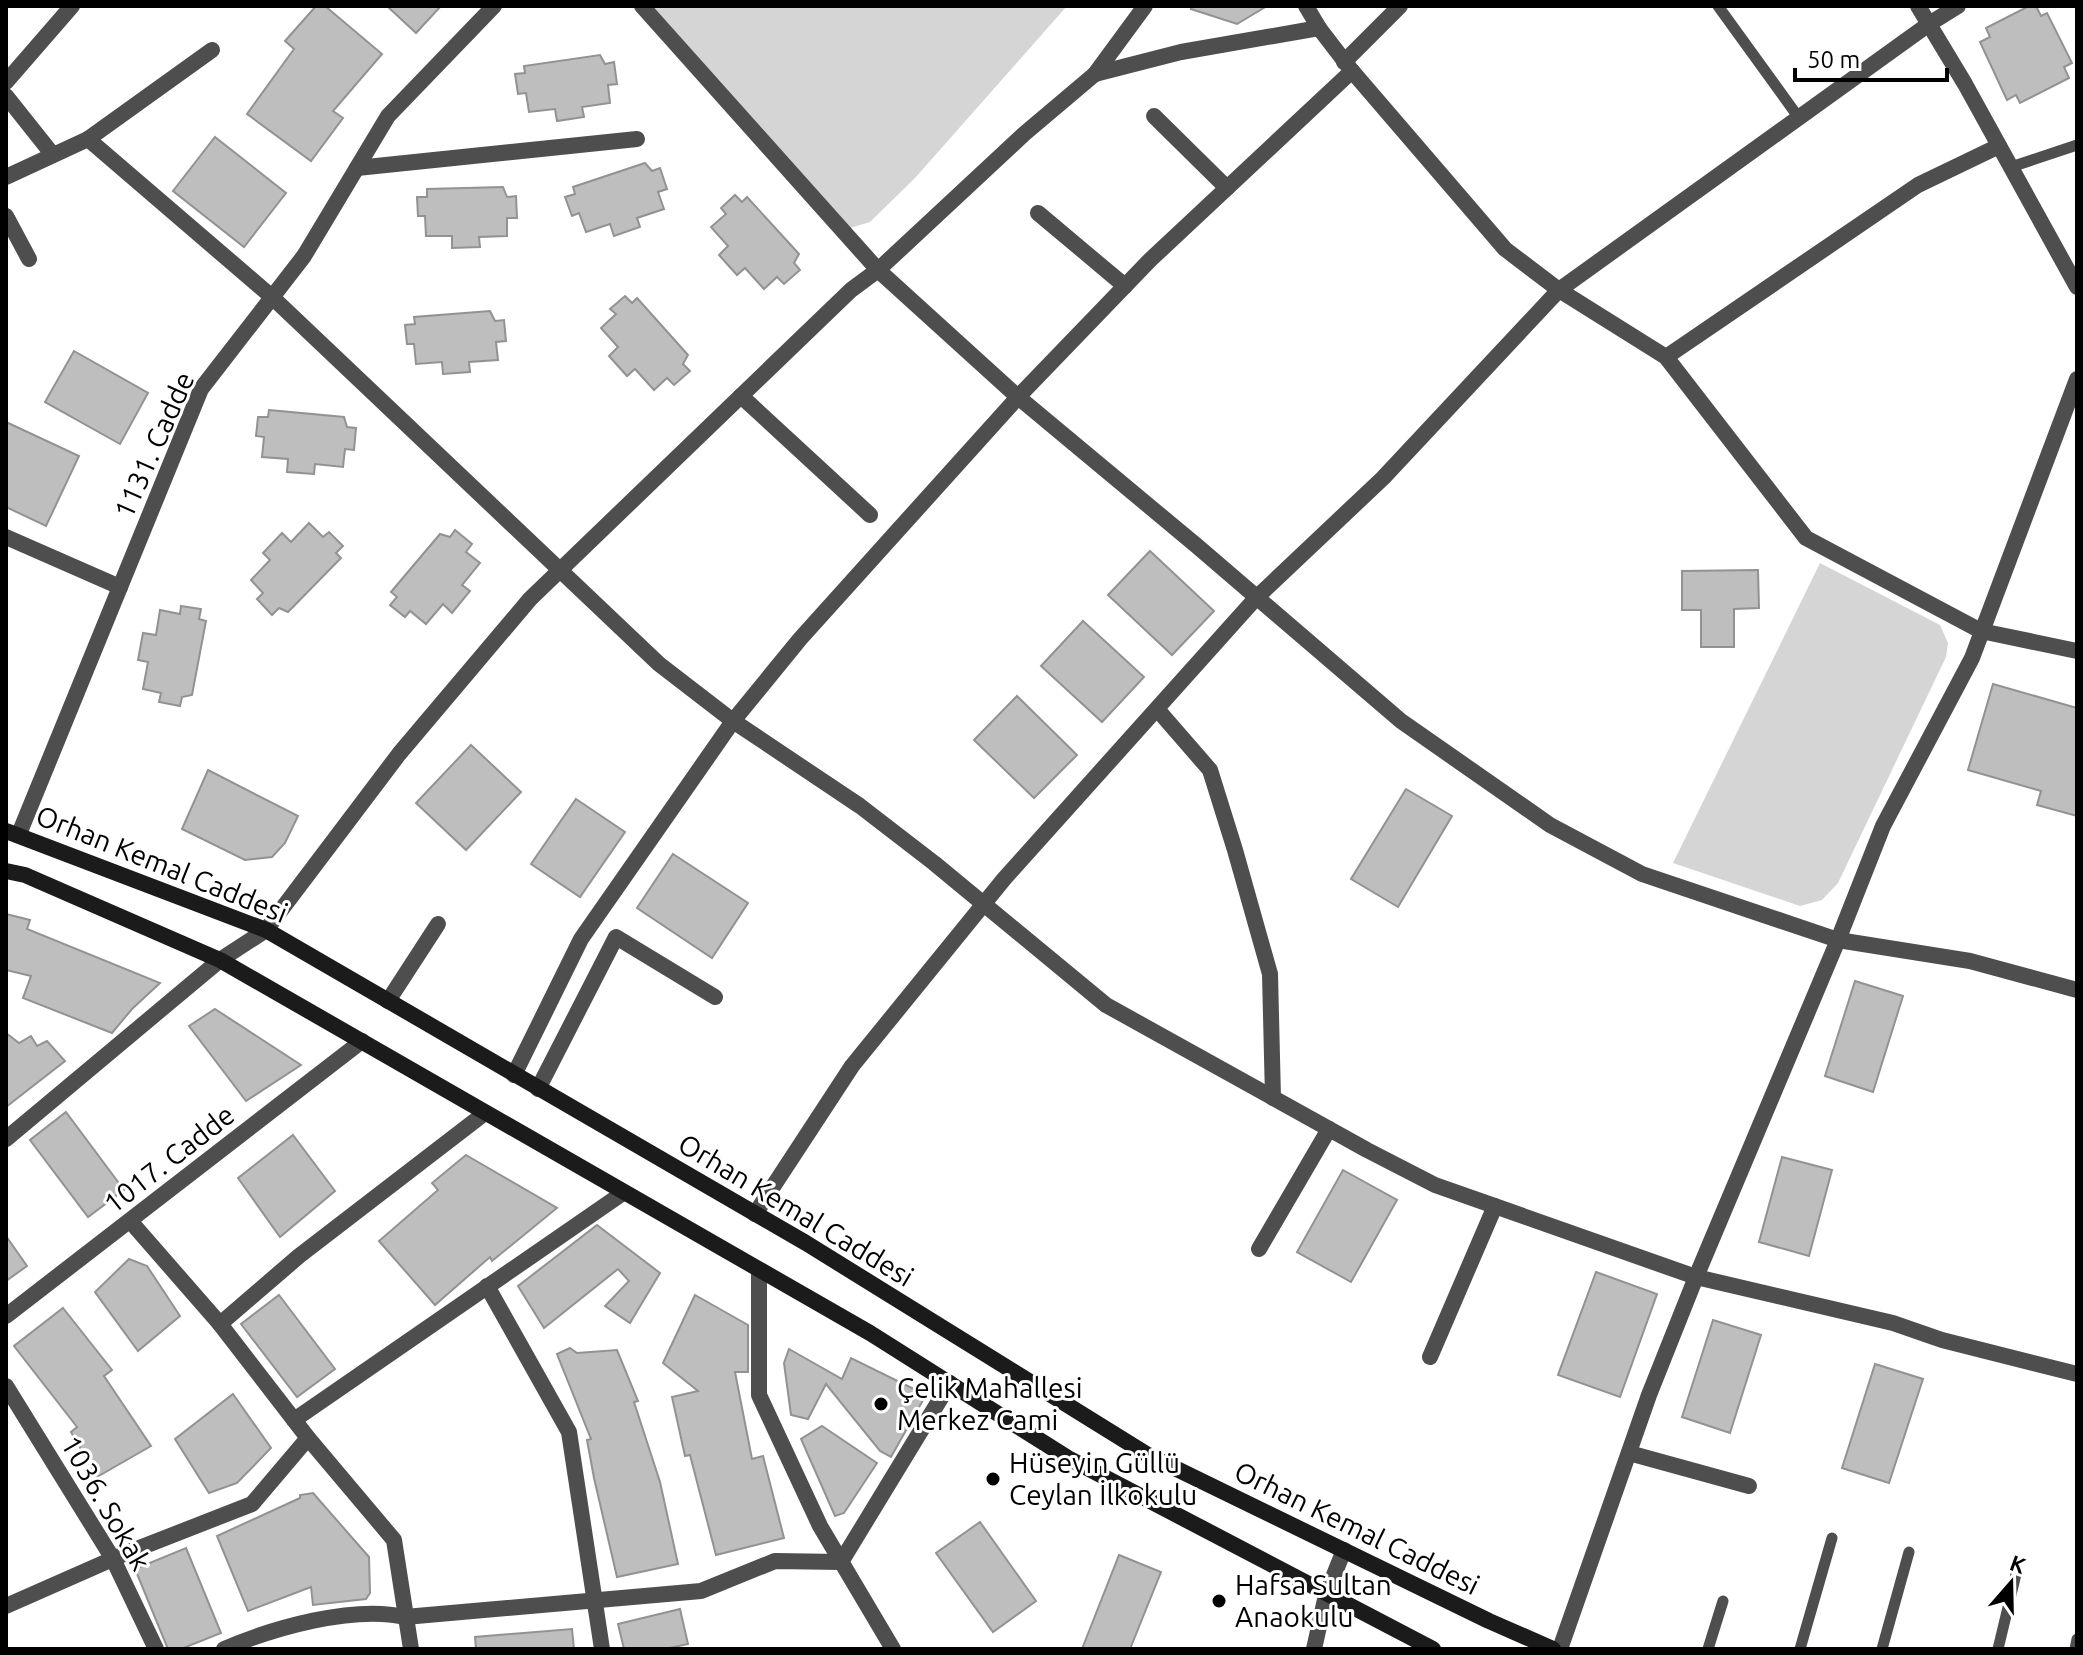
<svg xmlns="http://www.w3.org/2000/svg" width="2083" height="1655" viewBox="0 0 2083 1655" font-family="Ubuntu,sans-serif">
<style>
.green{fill:#d5d5d5}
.building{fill:#bebebe;stroke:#929292;stroke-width:2}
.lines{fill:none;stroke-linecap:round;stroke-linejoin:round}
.service{stroke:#4e4e4e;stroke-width:11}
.minor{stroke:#4e4e4e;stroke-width:16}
.tertiary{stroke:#4e4e4e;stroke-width:16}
.secondary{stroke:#1b1b1b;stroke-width:16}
.poi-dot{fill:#000;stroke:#fff;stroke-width:3}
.labels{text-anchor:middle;stroke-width:6;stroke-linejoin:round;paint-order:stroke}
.street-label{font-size:28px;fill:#000;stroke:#fff}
.poi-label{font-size:28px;fill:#000;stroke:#fff;text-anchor:start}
</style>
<rect width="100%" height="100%" fill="#fff"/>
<g class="green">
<polygon points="648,6 1067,6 915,178 870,222 850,228"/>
<polygon points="1820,563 1940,625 1948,643 1946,657 1838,883 1822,900 1800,906 1673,863"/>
</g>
<g class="building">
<polygon points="316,6 325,6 382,54 333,111 343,118 311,161 247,114 294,49 285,41"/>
<polygon points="387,6 441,6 416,33"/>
<polygon points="1192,6 1267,6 1237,24 1191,9"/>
<polygon points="2029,6 2036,6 2041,16 2047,13 2072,63 2064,67 2069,78 2020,103 2016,95 2007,100 1980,42 1990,37 1986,28"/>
<polygon points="600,55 605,64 614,62 617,84 608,85 610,103 582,107 584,117 557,121 555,109 529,112 526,93 518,94 515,74 525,73 524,66"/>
<polygon points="215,137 286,193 244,247 173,191"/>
<polygon points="645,163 652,171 660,168 667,189 658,192 664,209 637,218 640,227 614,236 610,224 586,232 579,213 572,216 565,197 575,194 573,187"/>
<polygon points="503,187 507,197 516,196 517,218 507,218 507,236 479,237 480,247 452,248 452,236 426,236 425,216 418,216 417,197 427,197 427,189"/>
<polygon points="735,195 742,202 747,197 799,254 794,263 800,270 784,284 777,277 764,289 745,268 737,275 719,255 728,246 711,227 726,214 721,208"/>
<polygon points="625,296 632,303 637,298 688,355 683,364 690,371 674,385 667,378 654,390 635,369 627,376 609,356 618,347 601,328 616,314 610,309"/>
<polygon points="490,311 495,321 504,320 506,341 496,342 498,360 469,362 470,372 443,374 442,362 416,364 414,344 407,344 405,325 415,324 414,317"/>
<polygon points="74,351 148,393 120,444 45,402"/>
<polygon points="269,410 344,417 347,427 356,428 354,450 345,449 343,467 315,464 314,474 287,472 288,459 262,457 264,437 256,436 258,417 268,417"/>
<polygon points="6,422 79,456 46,526 6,507"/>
<polygon points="309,523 323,537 329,532 343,546 336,553 341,558 288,612 279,608 272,615 257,599 263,593 251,580 270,560 263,553 282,533 291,542"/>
<polygon points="455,530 472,544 466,552 480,563 462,585 470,591 452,613 443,604 426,624 410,611 405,617 390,605 397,597 391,592 440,534 450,537"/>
<polygon points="1150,551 1214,611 1172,655 1108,595"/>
<polygon points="1758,570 1759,608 1734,609 1734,647 1701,647 1701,610 1682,610 1682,571"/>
<polygon points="181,606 201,609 199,619 206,621 192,695 182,697 180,706 159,702 161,693 143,689 148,662 138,660 143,633 156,635 160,610 180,614"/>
<polygon points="1083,621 1144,677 1102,722 1041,666"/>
<polygon points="1993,684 2077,708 2077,816 2037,805 2041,791 1968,770"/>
<polygon points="1017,696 1077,755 1034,798 974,740"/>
<polygon points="471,745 521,792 466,850 416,803"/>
<polygon points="208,770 298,816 285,843 272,857 245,860 182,829"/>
<polygon points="1406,789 1452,816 1398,907 1351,879"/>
<polygon points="576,799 625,832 580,897 531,864"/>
<polygon points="673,854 748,903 712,958 637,908"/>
<polygon points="6,914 30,920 27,929 160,983 132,1009 112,1033 23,998 31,976 6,970"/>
<polygon points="1855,981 1903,996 1873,1092 1825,1076"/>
<polygon points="215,1009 301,1065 246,1101 189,1026"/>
<polygon points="6,1033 19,1043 31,1036 37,1046 47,1041 65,1061 6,1107"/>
<polygon points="66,1112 124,1190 88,1217 30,1140"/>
<polygon points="293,1135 335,1191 280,1237 238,1178"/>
<polygon points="466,1155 557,1208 492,1261 490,1257 435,1305 379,1241 438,1190 432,1183"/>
<polygon points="1782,1157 1832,1170 1809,1256 1759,1242"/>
<polygon points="1343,1170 1397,1200 1351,1282 1297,1252"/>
<polygon points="597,1225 660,1273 630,1323 605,1306 629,1281 618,1269 544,1328 518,1286"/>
<polygon points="6,1236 27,1266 6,1281"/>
<polygon points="129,1259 147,1266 180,1316 138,1351 95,1292"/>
<polygon points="1596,1272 1657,1294 1620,1397 1558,1375"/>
<polygon points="279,1295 335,1369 297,1397 241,1324"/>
<polygon points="695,1295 748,1325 748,1372 735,1372 752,1459 763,1456 784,1538 716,1555 690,1455 685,1456 672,1397 698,1391 663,1363"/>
<polygon points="63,1308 112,1370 104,1376 151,1446 97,1477 71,1432 77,1427 14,1346"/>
<polygon points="1713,1320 1761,1335 1730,1433 1682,1417"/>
<polygon points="570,1348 577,1353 617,1350 638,1401 634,1402 660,1482 678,1564 617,1577 594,1478 587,1440 591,1439 557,1354"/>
<polygon points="789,1349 842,1379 851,1358 926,1395 891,1457 880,1451 826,1384 808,1419 791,1415 784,1363"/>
<polygon points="1875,1364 1923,1379 1889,1483 1842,1468"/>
<polygon points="233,1394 271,1448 237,1483 209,1493 175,1439"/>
<polygon points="822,1426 877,1463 844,1513 835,1516 801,1439"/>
<polygon points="313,1493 369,1557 370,1593 366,1599 313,1605 311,1587 248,1611 217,1536 300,1498 300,1495"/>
<polygon points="980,1522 1036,1601 993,1632 936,1553"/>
<polygon points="186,1548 221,1633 181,1649 168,1649 135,1569"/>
<polygon points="1119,1555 1161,1572 1130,1649 1082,1649"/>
<polygon points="680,1609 688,1644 665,1649 624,1649 618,1624"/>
<polygon points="572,1629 574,1649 476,1649 475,1637"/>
</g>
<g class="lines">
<g class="service">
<polyline points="1718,6 1799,118"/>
<polyline points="2011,167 2077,145"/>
<polyline points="1708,1649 1723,1601"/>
<polyline points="1800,1649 1832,1538"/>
<polyline points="1882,1649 1909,1552"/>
<polyline points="1998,1649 2016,1574"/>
<polyline points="2075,1649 2077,1639"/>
</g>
<g class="minor">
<polyline points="642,6 878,270"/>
<polyline points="1306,6 1319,28 1352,71 1505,249 1559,290 1666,357 1806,538 1981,631 2077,651"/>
<polyline points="1918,6 1965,84 2077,287"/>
<polyline points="1344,62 1400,6"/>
<polyline points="1095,74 1181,52 1319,28"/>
<polyline points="6,82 72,6"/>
<polyline points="6,96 53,155"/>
<polyline points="1154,116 1227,188"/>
<polyline points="88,139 272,297 659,664 733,721 860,806 934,863 1106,1005 1367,1150 1435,1185 1696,1277 1893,1323 1942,1340 2077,1374"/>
<polyline points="357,168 637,139"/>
<polyline points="6,177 88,139 212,50"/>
<polyline points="1038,213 1125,286"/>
<polyline points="6,216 29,259"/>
<polyline points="1666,357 1918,185 1999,146"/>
<polyline points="741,396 870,515"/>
<polyline points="6,537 120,587"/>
<polyline points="1157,709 1210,770 1235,850 1270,974 1273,1098"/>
<polyline points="388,1001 438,924"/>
<polyline points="514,1075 581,939 733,721 800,639 1018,397 1150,260 1352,71"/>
<polyline points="538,1089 616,937 715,997"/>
<polyline points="755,1214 852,1066 1004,879 1256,598 1383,478 1559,290 1929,24 1958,6"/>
<polyline points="131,1222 220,1324 308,1438 394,1540 411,1649"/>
<polyline points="1259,1249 1329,1129"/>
<polyline points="759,1270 759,1395 820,1526 893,1649"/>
<polyline points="487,1286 569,1432 602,1649"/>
<polyline points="220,1324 299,1256 485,1113"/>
<polyline points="1430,1357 1495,1206"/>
<polyline points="6,1386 113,1559 156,1649"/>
<polyline points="294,1420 623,1193"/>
<polyline points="1629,1453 1749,1486"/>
<polyline points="6,1606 124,1554 252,1504 308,1438"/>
<path d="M224 1649C273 1628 353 1605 405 1617L701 1591 775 1561 841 1562 950 1383"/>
<polyline points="1560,1649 1649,1395 1696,1277 1838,940 1883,826 1972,658 2077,379"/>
</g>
<g class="tertiary">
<polyline points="878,270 1018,397 1197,546 1401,721 1550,825 1642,874 1838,940 1970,961 2077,990"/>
<polyline points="19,834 201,389 304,256 388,116 494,6"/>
<polyline points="6,1139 220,960 266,930 399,754 530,599 851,290 878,270 1024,134 1095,74 1145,6"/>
<polyline points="6,1316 362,1041"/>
<polyline points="1314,1649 1326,1595 1344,1550"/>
</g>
<g class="secondary">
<polyline points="6,831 266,930 806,1243 1148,1455 1489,1621 1553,1649"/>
<polyline points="6,871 25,875 220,960 870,1333 1068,1458 1433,1649"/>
</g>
</g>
<g class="poi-dot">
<circle cx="881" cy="1404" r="8"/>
<circle cx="993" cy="1479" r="8"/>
<circle cx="1219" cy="1601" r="8"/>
</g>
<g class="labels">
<g class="street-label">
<text transform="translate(154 445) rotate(-66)" y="10">1131. Cadde</text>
<text transform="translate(162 864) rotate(22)" y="10">Orhan Kemal Caddesi</text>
<text transform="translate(169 1159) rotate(-38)" y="10">1017. Cadde</text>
<text transform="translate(796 1210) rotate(31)" y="10">Orhan Kemal Caddesi</text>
<text transform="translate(106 1503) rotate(60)" y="10">1036. Sokak</text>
<text transform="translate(1357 1528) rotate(26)" y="10">Orhan Kemal Caddesi</text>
</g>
<g class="poi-label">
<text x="897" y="1398">Çelik Mahallesi<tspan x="897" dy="32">Merkez Cami</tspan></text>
<text x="1009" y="1473">Hüseyin Güllü<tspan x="1009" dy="32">Ceylan İlkokulu</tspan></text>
<text x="1235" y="1595">Hafsa Sultan<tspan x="1235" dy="32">Anaokulu</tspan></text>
</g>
</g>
<rect width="2083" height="1655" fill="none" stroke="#000000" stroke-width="16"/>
<g transform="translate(2011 1583) rotate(20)" stroke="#ffffff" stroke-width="6" paint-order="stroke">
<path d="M0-6L14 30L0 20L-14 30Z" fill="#000000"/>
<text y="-12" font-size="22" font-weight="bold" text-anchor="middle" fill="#000000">K</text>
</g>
<path d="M1795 68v12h152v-12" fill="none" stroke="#000000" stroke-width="4"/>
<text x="1807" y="68" font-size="24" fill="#000000" stroke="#ffffff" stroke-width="6" paint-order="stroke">50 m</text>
</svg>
